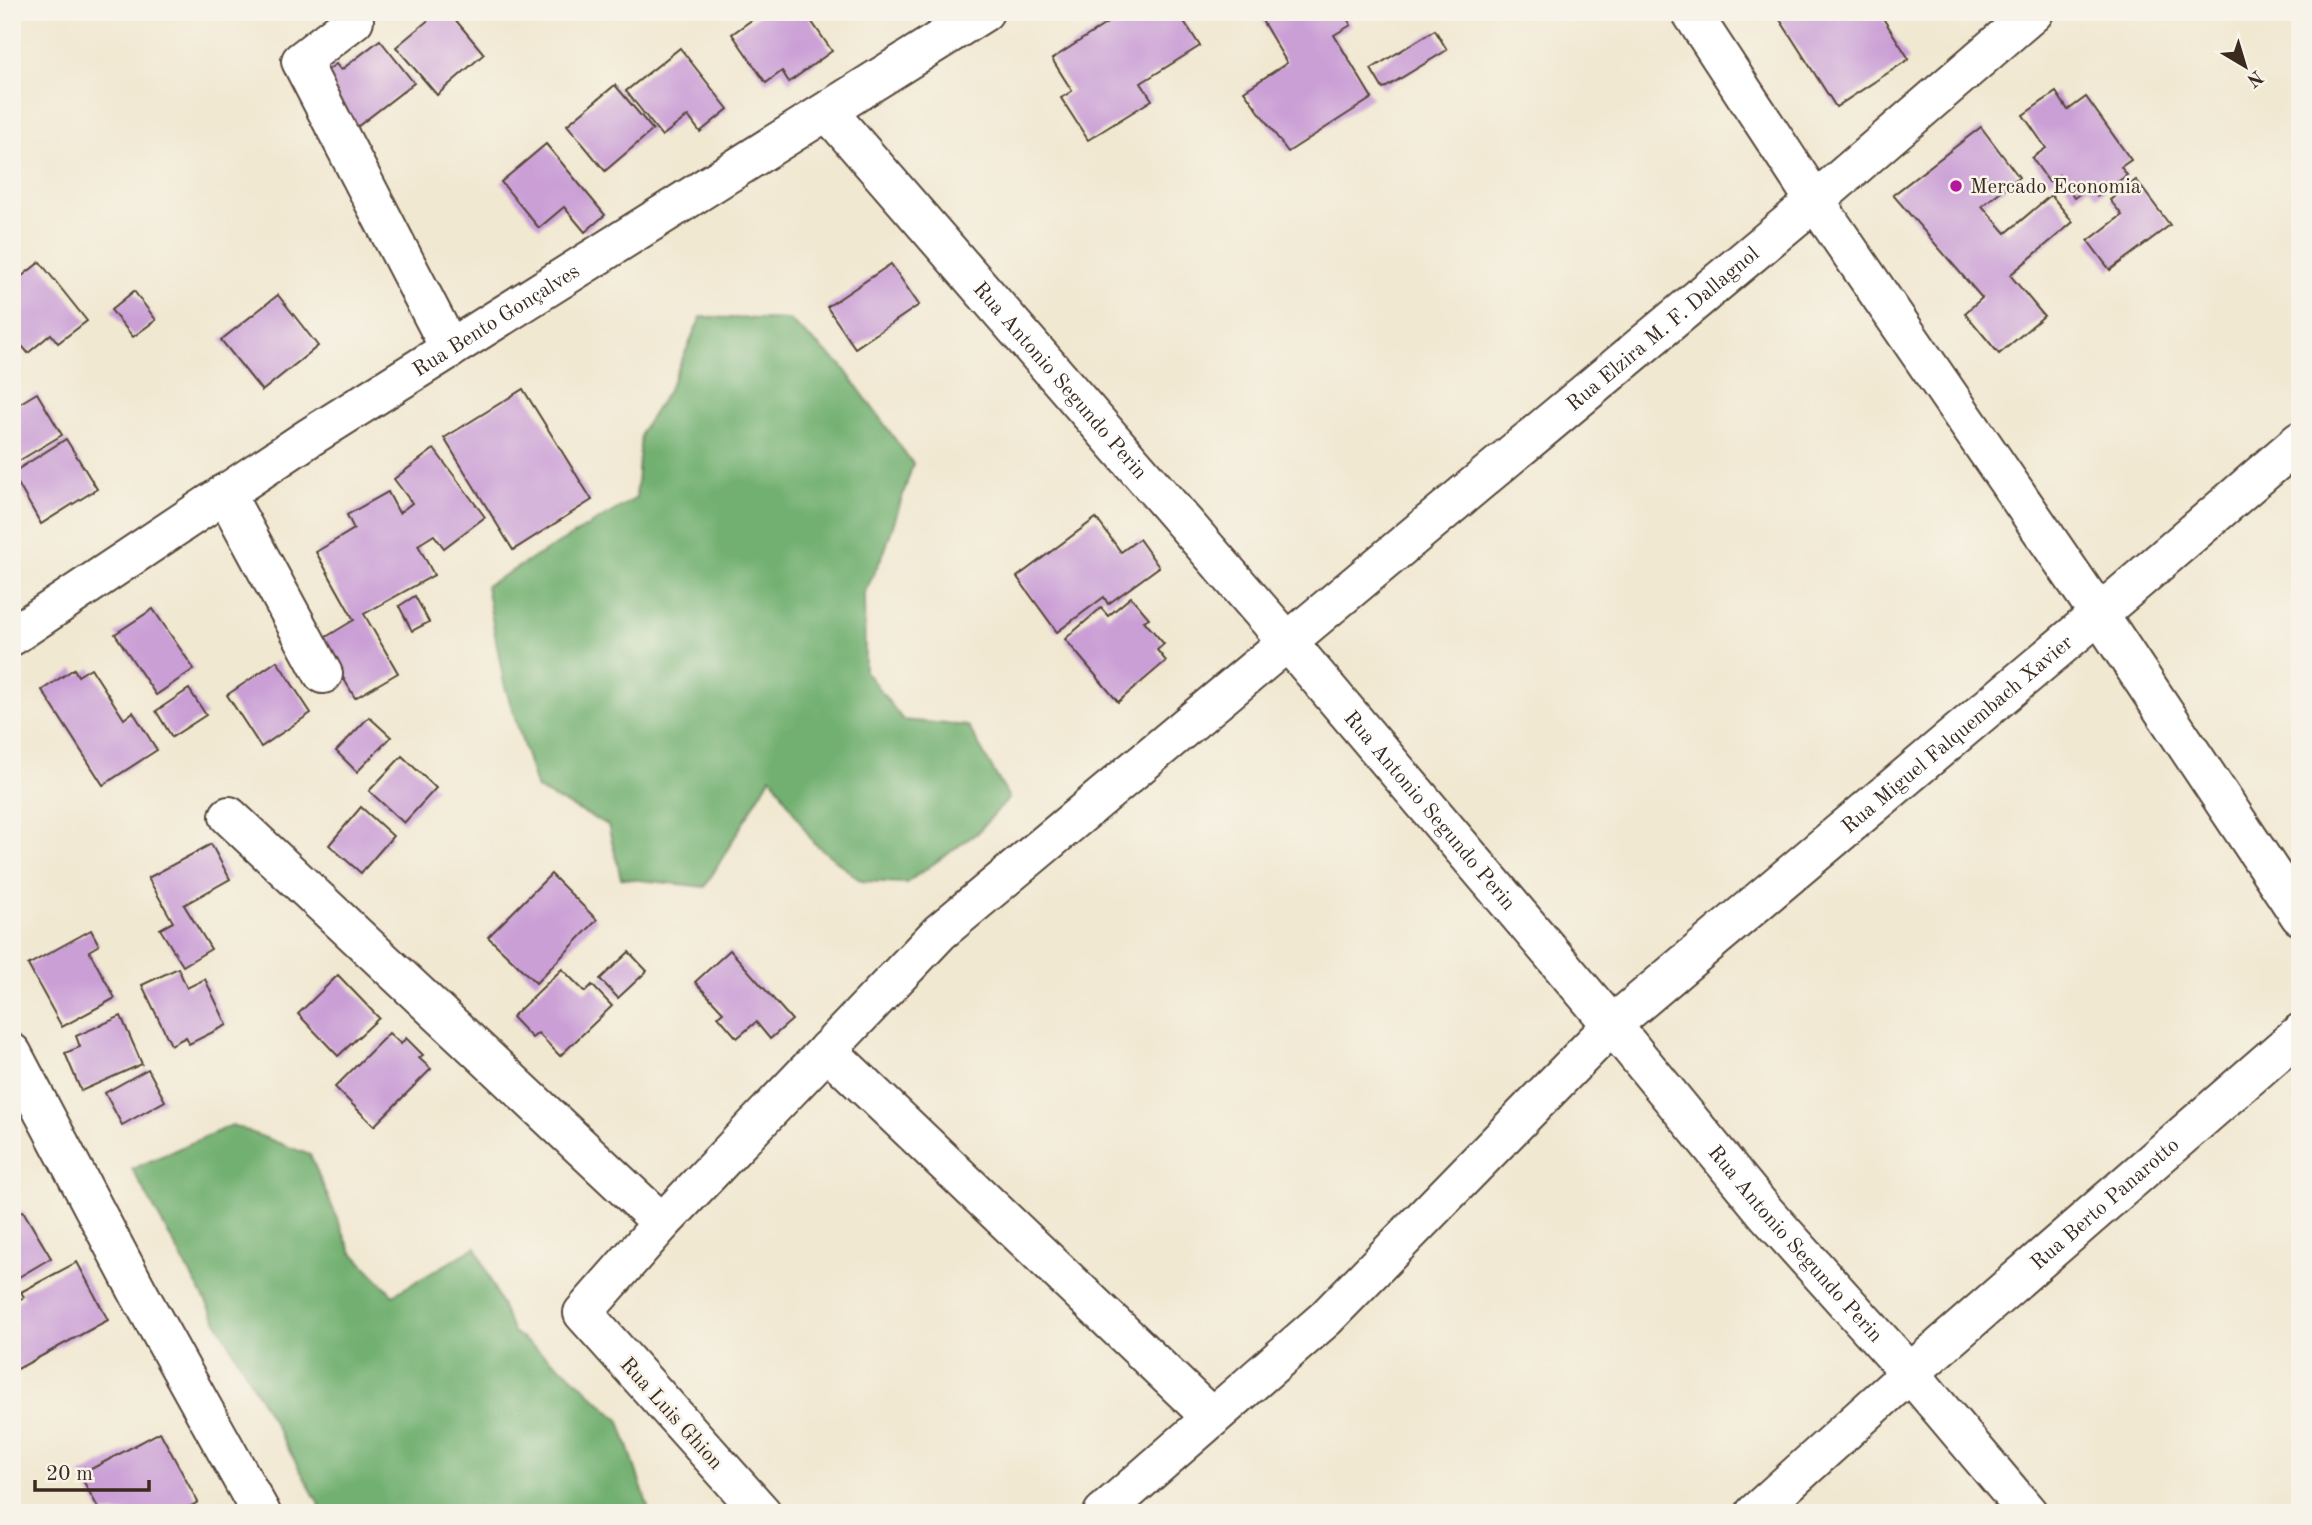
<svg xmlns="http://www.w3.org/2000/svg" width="2312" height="1525" viewBox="0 0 2312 1525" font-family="'Old Standard TT',serif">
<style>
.forest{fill:#72b071;stroke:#566d48;stroke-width:2}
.building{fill:#ca9fd6}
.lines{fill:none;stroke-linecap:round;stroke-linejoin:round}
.minor-casing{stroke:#564639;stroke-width:42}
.tertiary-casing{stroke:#564639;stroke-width:42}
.minor{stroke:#fff;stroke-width:38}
.tertiary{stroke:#fff;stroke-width:38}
.poi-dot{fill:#b5179e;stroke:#f7f3e8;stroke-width:2.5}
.labels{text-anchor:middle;stroke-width:5;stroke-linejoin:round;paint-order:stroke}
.poi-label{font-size:21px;fill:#3b2a1e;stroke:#f7f3e8;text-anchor:start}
.street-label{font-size:21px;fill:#3b2a1e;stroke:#f7f3e8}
</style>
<rect width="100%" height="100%" fill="#f7f3e8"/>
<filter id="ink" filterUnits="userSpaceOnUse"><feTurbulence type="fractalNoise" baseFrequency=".0143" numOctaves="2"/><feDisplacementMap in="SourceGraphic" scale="14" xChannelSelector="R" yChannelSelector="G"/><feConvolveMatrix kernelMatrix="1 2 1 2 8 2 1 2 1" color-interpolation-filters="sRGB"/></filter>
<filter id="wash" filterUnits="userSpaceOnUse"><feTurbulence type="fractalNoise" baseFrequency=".00686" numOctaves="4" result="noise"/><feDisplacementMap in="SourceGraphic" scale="28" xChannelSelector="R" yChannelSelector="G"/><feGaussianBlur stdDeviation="1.57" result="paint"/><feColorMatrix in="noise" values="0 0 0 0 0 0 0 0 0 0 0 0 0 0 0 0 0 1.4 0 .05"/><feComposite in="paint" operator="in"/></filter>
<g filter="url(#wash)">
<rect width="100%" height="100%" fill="#f1e8d1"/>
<g class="forest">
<polygon points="701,317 789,320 842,366 913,464 885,550 864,594 865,671 903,720 968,726 1009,798 977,833 906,883 861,881 813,842 771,776 705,887 621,878 608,825 537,789 504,683 486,586 636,498 641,432 669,389"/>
<polygon points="232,1125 310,1155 351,1251 393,1295 476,1247 513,1332 569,1373 620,1421 650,1513 484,1513 478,1507 472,1513 324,1513 132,1169"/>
</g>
<g id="blocks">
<g class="building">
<polygon points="438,12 449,12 484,54 437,95 396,47"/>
<polygon points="763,12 805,12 832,51 789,82 782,71 766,83 732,34"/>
<polygon points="1124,12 1178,12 1200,46 1141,83 1152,100 1088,140 1061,98 1072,91 1052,59"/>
<polygon points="1257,12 1343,12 1351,25 1334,35 1372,98 1288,152 1244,91 1287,63"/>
<polygon points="1775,12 1879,12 1909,59 1836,107"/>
<polygon points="1435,30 1447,50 1383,89 1371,69"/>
<polygon points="380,40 414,83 353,130 315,79 336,64 341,70"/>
<polygon points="680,48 728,109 700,132 688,116 662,136 626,91"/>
<polygon points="615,85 653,130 605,171 567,125"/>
<polygon points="2056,92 2068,110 2086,97 2131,160 2121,167 2127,175 2097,197 2089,187 2074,198 2059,175 2049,182 2032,158 2046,148 2023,115"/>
<polygon points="1981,127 2019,177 1982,206 2006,233 2051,195 2073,222 2010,275 2044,316 1999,354 1965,313 1982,298 1893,195"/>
<polygon points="546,144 605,215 585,232 564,207 539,228 501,182"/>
<polygon points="2136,180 2170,225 2110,270 2088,241 2122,215 2110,200"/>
<polygon points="40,262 87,321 58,343 51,334 28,353 12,334 12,284"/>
<polygon points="891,264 919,305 855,348 827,307"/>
<polygon points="134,291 156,320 133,337 111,310"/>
<polygon points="278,295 318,346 262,391 221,340"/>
<polygon points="523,389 592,500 513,550 444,438"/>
<polygon points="37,393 62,435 12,465 12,408"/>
<polygon points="66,439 97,489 41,524 12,473"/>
<polygon points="434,449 485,517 444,548 434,535 418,545 434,575 364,614 398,673 355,698 321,640 354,620 316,552 354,529 347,515 388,492 399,513 412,503 394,479"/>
<polygon points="1096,518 1121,552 1139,539 1159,567 1108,604 1104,597 1057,632 1017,577"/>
<polygon points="415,596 429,622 412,631 399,606"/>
<polygon points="1131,597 1149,618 1144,621 1164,644 1157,650 1166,661 1118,702 1065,639 1101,608 1108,616"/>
<polygon points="153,609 194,669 156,695 115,634"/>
<polygon points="277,661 311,713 261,747 227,695"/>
<polygon points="91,668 124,719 133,712 157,750 103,785 42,690 74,669 78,676"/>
<polygon points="189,689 206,715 172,737 156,711"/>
<polygon points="369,717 391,737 357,772 336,751"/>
<polygon points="402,756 436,788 404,823 369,791"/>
<polygon points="361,807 393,836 361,873 329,845"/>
<polygon points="211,844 230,879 184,905 211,949 183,966 160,929 173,922 148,878"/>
<polygon points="551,874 597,920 536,983 488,937"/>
<polygon points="91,930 99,945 89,951 115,998 62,1027 28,965"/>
<polygon points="730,950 792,1020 770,1039 756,1022 737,1038 718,1016 723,1012 695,982"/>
<polygon points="629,952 647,971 618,998 600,979"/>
<polygon points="178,968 187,988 205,979 227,1025 189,1044 186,1037 171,1045 142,985"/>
<polygon points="562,969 585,992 592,985 612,1006 560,1056 538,1033 532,1038 512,1017"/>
<polygon points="338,975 379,1018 338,1056 298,1014"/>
<polygon points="121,1016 142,1064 81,1091 65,1053 80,1047 76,1036"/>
<polygon points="389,1033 401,1044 406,1038 423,1055 419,1058 431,1069 374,1126 335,1087"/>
<polygon points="148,1069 165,1101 122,1125 105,1093"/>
<polygon points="23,1211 51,1258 12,1281 12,1217"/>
<polygon points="77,1262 108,1320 12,1372 12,1329 15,1327 12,1322 12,1304 24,1297 21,1292"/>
<polygon points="160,1432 198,1502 179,1513 101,1513 80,1475"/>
</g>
</g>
</g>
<g filter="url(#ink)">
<use href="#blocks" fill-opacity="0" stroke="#564639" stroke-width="2"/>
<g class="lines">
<g class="minor-casing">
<g id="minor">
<polyline points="1691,12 1815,201 2099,614 2300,916"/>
<polyline points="354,20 301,61 450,349"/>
<path id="s1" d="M828 112 1287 641 1612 1025 1766 1213 1910 1373 2028 1513"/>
<polyline points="225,493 323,674"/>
<polyline points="229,816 662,1223"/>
<polyline points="827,1050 1212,1418"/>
<polyline points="12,1053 138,1292 261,1513"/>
<path id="s2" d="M762 1513 583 1313 662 1223 940 932 1815 201 2034 12"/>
<path id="s3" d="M1103 1513 1325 1319 1612 1025 2099 614 2300 441"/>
<path id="s4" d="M1755 1513 1910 1373 2300 1033"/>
</g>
</g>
<g class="tertiary-casing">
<g id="tertiary">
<path id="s5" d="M12 636 310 437 984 12"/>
</g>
</g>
<use href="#minor" class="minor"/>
<use href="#tertiary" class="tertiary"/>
</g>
</g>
<circle class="poi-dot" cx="1956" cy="186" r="7"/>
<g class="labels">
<g class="poi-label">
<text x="1970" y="193">Mercado Economia</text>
</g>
<g class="street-label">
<text dy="7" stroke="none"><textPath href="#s5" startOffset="578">Rua Bento Gonçalves</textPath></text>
<text dy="7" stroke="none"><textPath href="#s2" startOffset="1732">Rua Elzira M. F. Dallagnol</textPath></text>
<text dy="7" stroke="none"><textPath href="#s1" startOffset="355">Rua Antonio Segundo Perin</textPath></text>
<text dy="7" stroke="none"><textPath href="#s3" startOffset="1157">Rua Miguel Falquembach Xavier</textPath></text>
<text dy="7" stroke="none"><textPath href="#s1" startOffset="922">Rua Antonio Segundo Perin</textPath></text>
<text dy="7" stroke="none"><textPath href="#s4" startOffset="467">Rua Berto Panarotto</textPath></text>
<text dy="7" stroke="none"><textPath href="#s1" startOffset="1489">Rua Antonio Segundo Perin</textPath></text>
<text transform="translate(672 1413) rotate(48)" y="7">Rua Luis Ghion</text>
</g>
</g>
<rect width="2312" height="1525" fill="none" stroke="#f7f3e8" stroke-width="42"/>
<g transform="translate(2245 66) rotate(142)" stroke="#f7f3e8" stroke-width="5" paint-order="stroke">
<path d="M0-5L12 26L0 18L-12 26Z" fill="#3b2a1e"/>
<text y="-10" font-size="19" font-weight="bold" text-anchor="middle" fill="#3b2a1e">N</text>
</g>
<path d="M35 1480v10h114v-10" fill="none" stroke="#3b2a1e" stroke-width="3.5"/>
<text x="46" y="1480" font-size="21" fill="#3b2a1e" stroke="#f7f3e8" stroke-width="5" paint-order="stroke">20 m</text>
</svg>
